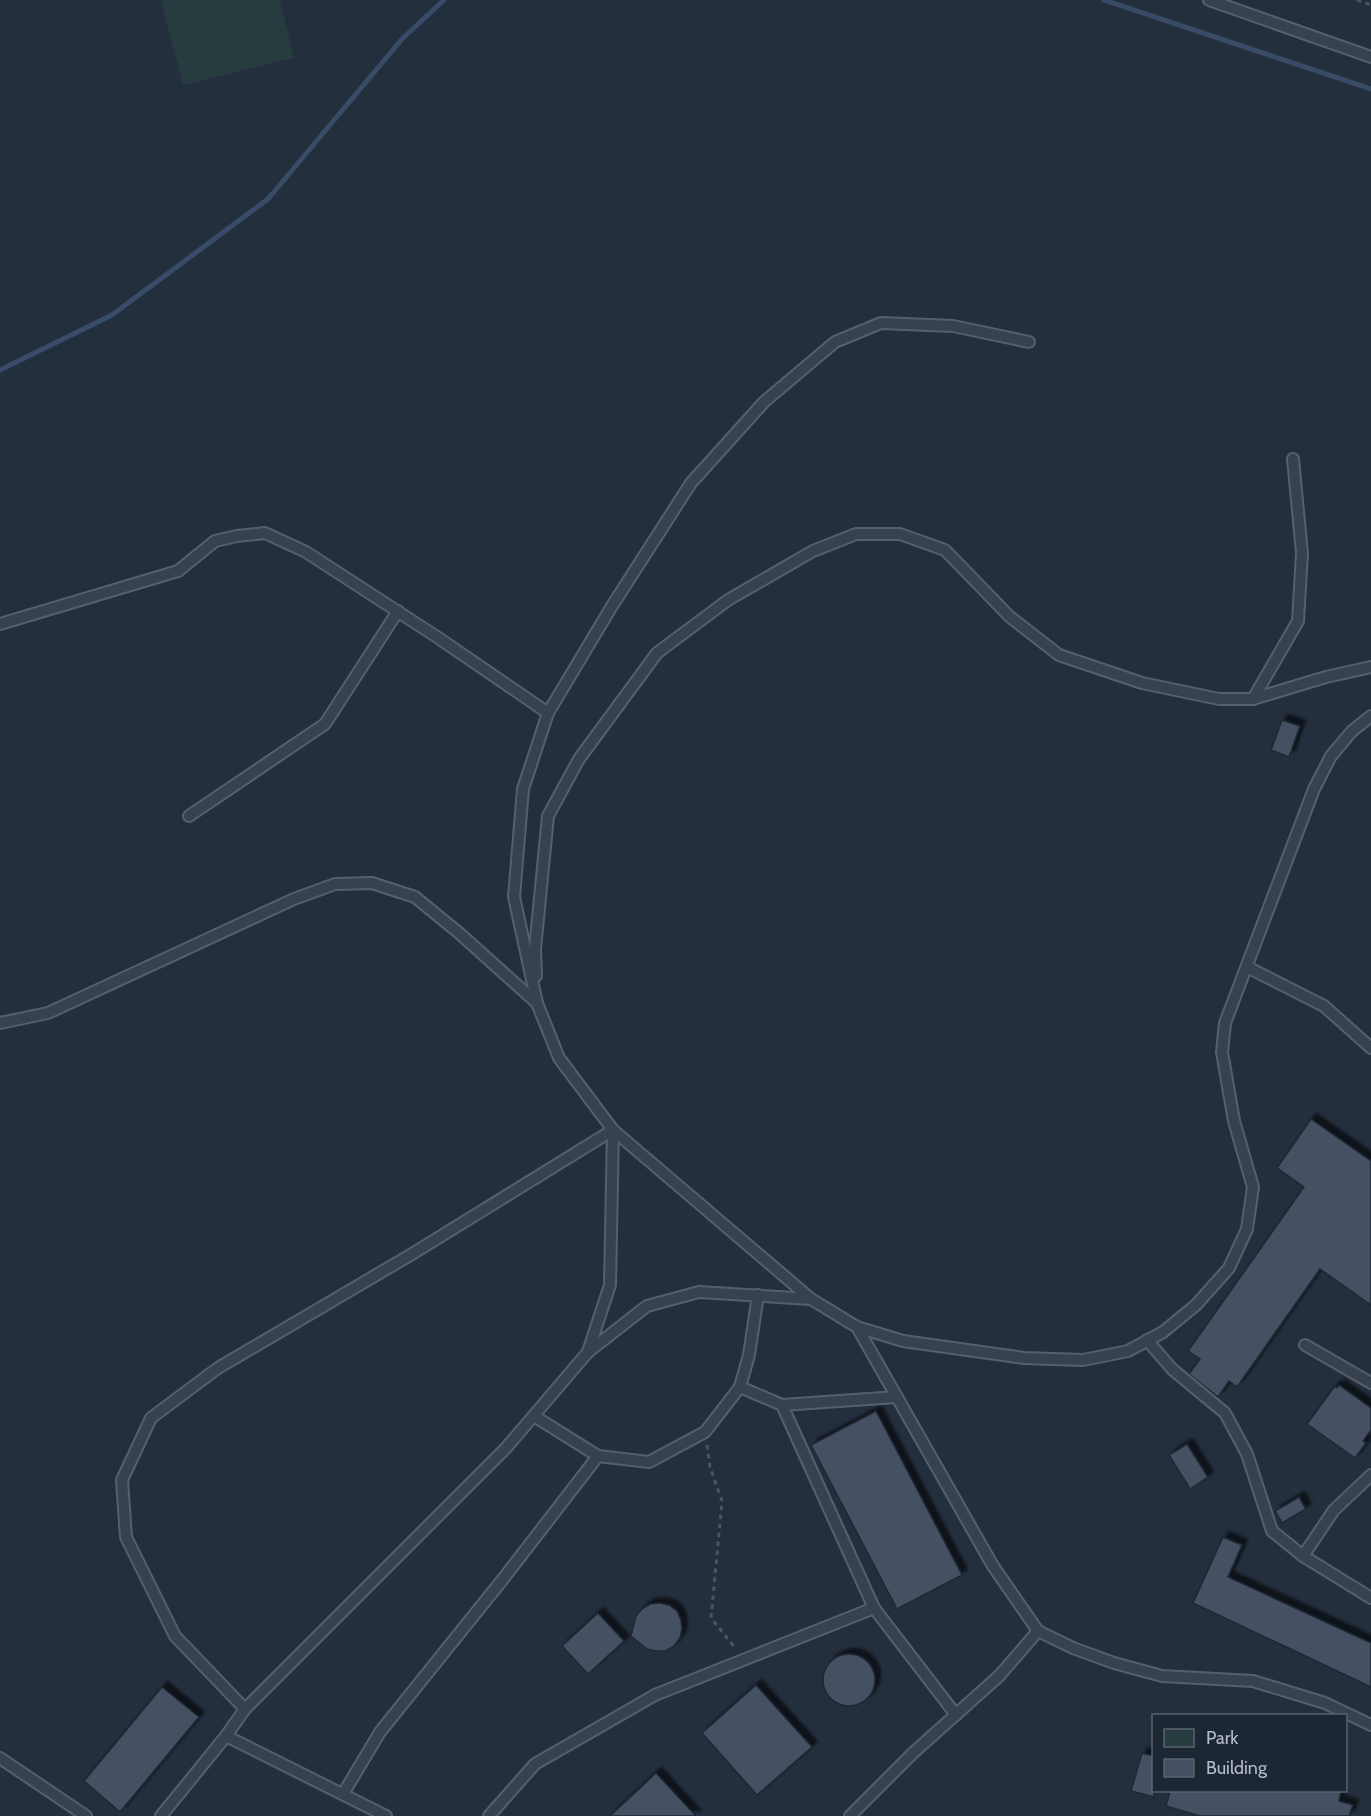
<svg xmlns="http://www.w3.org/2000/svg" width="1371" height="1816" viewBox="0 0 1371 1816" font-family="Cabin,sans-serif">
<style>
.green{fill:#263c3f}
.lines{fill:none;stroke-linecap:round;stroke-linejoin:round}
.stream{stroke:#394c67;stroke-width:5}
.building{fill:#455162;stroke:#1f2835;stroke-width:1.5;filter:url(#shadow)}
.service-casing{stroke:#565f6c;stroke-width:14}
.path{stroke:#44595c;stroke-width:3;stroke-dasharray:4.5 4.5;stroke-linecap:butt}
.service{stroke:#38414e;stroke-width:10}
</style>
<defs>
<filter id="shadow"><feDropShadow dx="5.5" dy="-5.5" stdDeviation="1.5" flood-color="#0009"/></filter>
</defs>
<rect width="100%" height="100%" fill="#242f3e"/>
<polygon class="green" points="161,0 280,0 294,58 183,85"/>
<g class="lines">
<g class="stream">
<polyline points="1104,0 1371,89"/>
<polyline points="0,370 112,315 268,199 402,39 444,0"/>
</g>
</g>
<g class="building">
<polygon points="1282,720 1300,726 1289,757 1271,750"/>
<polygon points="1311,1119 1371,1161 1371,1305 1320,1269 1237,1387 1229,1381 1218,1397 1189,1374 1200,1359 1188,1351 1304,1187 1277,1168"/>
<polygon points="1339,1385 1371,1408 1371,1430 1363,1441 1366,1443 1355,1458 1307,1424 1335,1386 1337,1388"/>
<polygon points="876,1411 962,1575 897,1609 811,1445"/>
<polygon points="1187,1444 1208,1477 1190,1489 1169,1455"/>
<polygon points="1299,1497 1306,1509 1282,1523 1275,1511"/>
<polygon points="1223,1537 1242,1545 1228,1577 1371,1643 1371,1687 1193,1603"/>
<polygon points="660,1603 669,1605 677,1611 681,1620 682,1629 680,1638 674,1646 666,1651 656,1651 647,1649 631,1636 636,1616 642,1609 650,1604"/>
<polygon points="598,1613 624,1641 588,1674 562,1646"/>
<circle cx="849" cy="1680" r="26"/>
<polygon points="756,1685 812,1747 757,1795 702,1733"/>
<polygon points="162,1687 199,1717 120,1812 84,1781"/>
<polygon points="1142,1753 1154,1756 1154,1797 1131,1791"/>
<polygon points="656,1773 696,1816 610,1816"/>
<polygon points="1170,1791 1341,1791 1339,1801 1353,1805 1349,1816 1200,1816 1166,1806"/>
</g>
<g class="lines">
<g class="service-casing">
<g id="service">
<polyline points="1209,0 1371,57"/>
<polyline points="1029,342 953,326 881,323 835,342 764,402 691,483 612,606 548,713 523,789 514,897 537,1003 559,1058 613,1130 811,1299 857,1327 903,1341 1024,1358 1083,1360 1128,1351 1163,1332 1196,1305 1229,1268 1247,1229 1253,1187 1234,1121 1222,1052 1225,1023 1314,789 1331,756 1352,731 1371,716"/>
<polyline points="0,624 178,571 215,541 237,536 265,533 306,552 437,637 548,713"/>
<polyline points="1253,699 1298,621 1302,553 1293,459"/>
<polyline points="189,816 325,724 398,611"/>
<polyline points="1247,967 1324,1006 1371,1048"/>
<polyline points="536,976 535,949 548,816 579,759 657,653 728,600 813,551 856,534 900,534 945,550 1010,617 1059,655 1142,683 1219,699 1253,699 1326,677 1371,667"/>
<polyline points="0,1023 48,1013 294,899 335,884 372,883 415,897 459,933 537,1003"/>
<polyline points="857,1327 993,1566 1038,1631"/>
<polyline points="1147,1340 1172,1369 1225,1413 1247,1454 1272,1531 1303,1556 1334,1510 1371,1475"/>
<polyline points="1305,1345 1371,1383"/>
<polyline points="588,1352 647,1306 699,1292 811,1299"/>
<polyline points="740,1387 782,1405 874,1608"/>
<polyline points="782,1405 897,1397"/>
<polyline points="534,1416 598,1456 649,1462 705,1432 740,1387 749,1355 758,1295"/>
<polyline points="1303,1556 1371,1598"/>
<polyline points="245,1709 175,1636 126,1537 122,1480 151,1418 218,1368 412,1254 613,1130"/>
<polyline points="226,1736 245,1709 506,1448 588,1352 610,1285 613,1130"/>
<polyline points="0,1758 86,1816"/>
<polyline points="343,1794 380,1732 503,1579 598,1456"/>
<polyline points="161,1816 226,1736 386,1816"/>
<polyline points="489,1816 535,1764 655,1695 874,1608 956,1715"/>
<polyline points="850,1816 913,1753 999,1676 1038,1631 1073,1648 1114,1663 1162,1676 1253,1681 1325,1703 1371,1725"/>
</g>
</g>
<g class="path">
<polyline points="1357,0 1371,5"/>
<polyline points="707,1445 710,1467 722,1501 711,1618 736,1649"/>
</g>
<use href="#service" class="service"/>
</g>
<rect x="1152" y="1714" width="195" height="78" fill="#1d2633" stroke="#59626f" stroke-width="1.5"/>
<rect x="1164" y="1729" width="30" height="18" fill="#263c3f" stroke="#59626f" stroke-width="1.5"/>
<text x="1206" y="1744" font-size="18" fill="#b4bcc9">Park</text>
<rect x="1164" y="1759" width="30" height="18" fill="#455162" stroke="#59626f" stroke-width="1.5"/>
<text x="1206" y="1774" font-size="18" fill="#b4bcc9">Building</text>
</svg>
